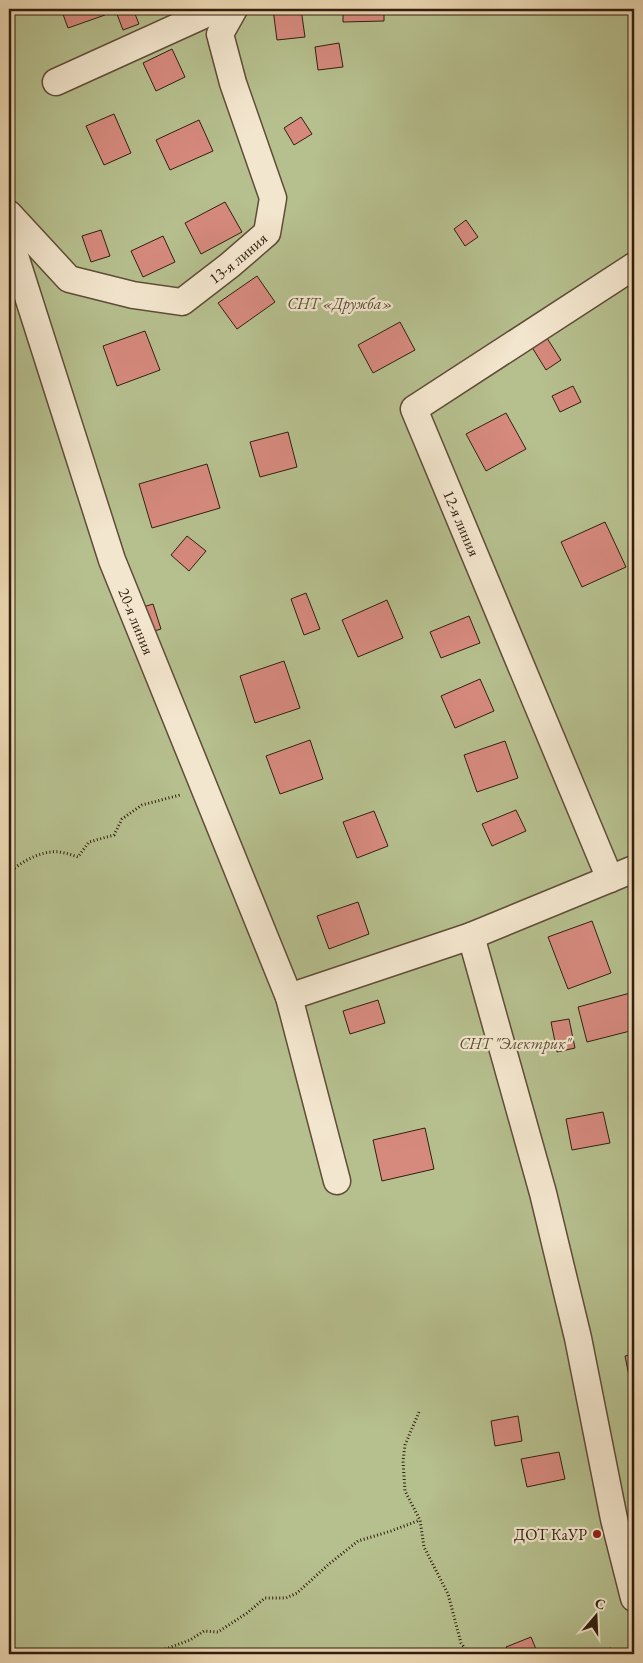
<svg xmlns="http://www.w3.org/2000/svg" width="643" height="1663" viewBox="0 0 643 1663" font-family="'EB Garamond',serif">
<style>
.green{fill:#b6bf8e;stroke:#746f4e}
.building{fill:#d68a7e;stroke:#311f0f}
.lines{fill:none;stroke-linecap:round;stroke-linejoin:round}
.street-casing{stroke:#604d38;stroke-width:29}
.path{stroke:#311f0f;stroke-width:3;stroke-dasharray:1 2.5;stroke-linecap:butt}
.street{stroke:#f3e6ce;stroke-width:26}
.poi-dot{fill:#8f2418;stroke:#f3e6ce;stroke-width:2}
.labels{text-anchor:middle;stroke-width:4.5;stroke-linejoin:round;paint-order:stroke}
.street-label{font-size:16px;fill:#311f0f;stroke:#f3e6ce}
.park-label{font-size:16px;font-style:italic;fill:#594f35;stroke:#f3e6ce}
.poi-label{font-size:16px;fill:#311f0f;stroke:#f3e6ce;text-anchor:end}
</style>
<rect width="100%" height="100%" fill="#ecd8b3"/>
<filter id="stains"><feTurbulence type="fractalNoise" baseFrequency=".004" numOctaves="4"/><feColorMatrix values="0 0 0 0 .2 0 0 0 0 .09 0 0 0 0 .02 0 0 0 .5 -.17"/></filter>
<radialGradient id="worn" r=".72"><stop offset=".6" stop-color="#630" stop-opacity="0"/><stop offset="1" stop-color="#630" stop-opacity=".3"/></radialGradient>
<rect class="green" x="9" y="9" width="625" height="1645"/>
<g class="building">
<polygon points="61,9 103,9 105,15 68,28"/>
<polygon points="115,9 133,9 139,24 123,30"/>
<polygon points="273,9 301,9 305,37 277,40"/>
<polygon points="343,9 384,9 384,21 343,22"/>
<polygon points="339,43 343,67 318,70 315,47"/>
<polygon points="172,49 185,77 156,91 143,63"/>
<polygon points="114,114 131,153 104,165 86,126"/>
<polygon points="301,117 312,134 294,145 284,128"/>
<polygon points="199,120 213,151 170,170 156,140"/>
<polygon points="225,202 242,232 201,254 185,223"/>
<polygon points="466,220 478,237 465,246 454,229"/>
<polygon points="101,230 110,256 91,262 82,236"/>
<polygon points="163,236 175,262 143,277 131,251"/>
<polygon points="257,276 275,302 237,329 218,303"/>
<polygon points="400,322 415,350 373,373 358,345"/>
<polygon points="145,331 160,370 117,386 103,346"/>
<polygon points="545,335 561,360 546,370 530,344"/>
<polygon points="573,386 581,402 560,412 552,396"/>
<polygon points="506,413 526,449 486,471 466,434"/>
<polygon points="288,432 297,467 260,477 250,442"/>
<polygon points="207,464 220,508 152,528 139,484"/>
<polygon points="605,522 626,567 582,587 561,542"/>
<polygon points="187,536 206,551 189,571 171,555"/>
<polygon points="306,593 320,629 304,635 291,599"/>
<polygon points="387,600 403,638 358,657 342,620"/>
<polygon points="153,604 161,629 151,632 143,607"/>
<polygon points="469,616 480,643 441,658 430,632"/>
<polygon points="284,661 300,708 255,723 240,676"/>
<polygon points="480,679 494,711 455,728 441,696"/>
<polygon points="310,740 323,779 280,794 266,756"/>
<polygon points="505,741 518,778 477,792 464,755"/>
<polygon points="516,810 526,831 492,846 482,824"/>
<polygon points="374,811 388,846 357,858 343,822"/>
<polygon points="358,902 369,934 329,949 317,916"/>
<polygon points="592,921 611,973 568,989 548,937"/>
<polygon points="634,992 634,1030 587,1042 578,1007"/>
<polygon points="378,1000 385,1023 350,1034 343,1011"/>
<polygon points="569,1019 575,1048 557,1052 551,1022"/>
<polygon points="603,1112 610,1143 572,1150 566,1119"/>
<polygon points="425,1128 434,1169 382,1181 373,1140"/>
<polygon points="634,1354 634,1385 631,1386 625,1356"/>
<polygon points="518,1416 522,1441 495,1446 491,1421"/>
<polygon points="559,1452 565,1479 527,1487 521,1459"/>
<polygon points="531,1637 538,1654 509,1654 506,1647"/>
<polygon points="611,1648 613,1654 590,1654"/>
</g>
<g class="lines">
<g class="street-casing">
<g id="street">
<polyline points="56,82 217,9"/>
<path id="s1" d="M9 214 69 279 133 295 182 302 230 265 267 233 273 198 233 83 220 34 234 9"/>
<path id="s2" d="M9 237 112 560 289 997 337 1181"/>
<polyline points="610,879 414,409 634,266"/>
<polyline points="471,936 543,1193 578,1338 614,1519 634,1598"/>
<polyline points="289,997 471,936 634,869"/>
</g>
</g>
<g class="path">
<path d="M9 872C22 862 41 850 59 852 66 853 72 855 78 857L89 842 114 835 122 819 142 805 180 795"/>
<polyline points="419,1412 405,1445 403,1461 405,1491 420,1520 424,1547 448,1594 461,1643 469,1654"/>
<polyline points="152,1654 190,1640 204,1631 218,1632 247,1613 265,1598 286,1598 297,1593 329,1564 358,1541 391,1531 420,1520"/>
</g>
<use href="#street" class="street"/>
</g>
<circle class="poi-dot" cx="597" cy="1534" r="5"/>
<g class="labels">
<g class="street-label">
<text dy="6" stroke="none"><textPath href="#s1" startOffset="275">13-я линия</textPath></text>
<text transform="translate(462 523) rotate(67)" y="6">12-я линия</text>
<text dy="6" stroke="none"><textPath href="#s2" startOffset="405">20-я линия</textPath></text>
</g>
<g class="park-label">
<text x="340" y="309">СНТ «Дружба»</text>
<text x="515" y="1049">СНТ "Электрик"</text>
</g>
<g class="poi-label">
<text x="587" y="1540">ДОТ КаУР</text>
</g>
</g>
<rect width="643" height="1663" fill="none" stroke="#ecd8b3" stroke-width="30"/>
<rect x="10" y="10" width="623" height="1643" fill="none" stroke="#311f0f" stroke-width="2.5"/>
<rect x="15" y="15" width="613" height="1633" fill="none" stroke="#311f0f"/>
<g transform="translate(596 1616) rotate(19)" stroke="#f3e6ce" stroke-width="4" paint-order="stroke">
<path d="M0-4L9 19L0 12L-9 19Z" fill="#311f0f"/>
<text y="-8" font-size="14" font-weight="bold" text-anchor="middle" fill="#311f0f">С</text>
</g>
<rect width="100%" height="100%" filter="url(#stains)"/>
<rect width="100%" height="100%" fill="url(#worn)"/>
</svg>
